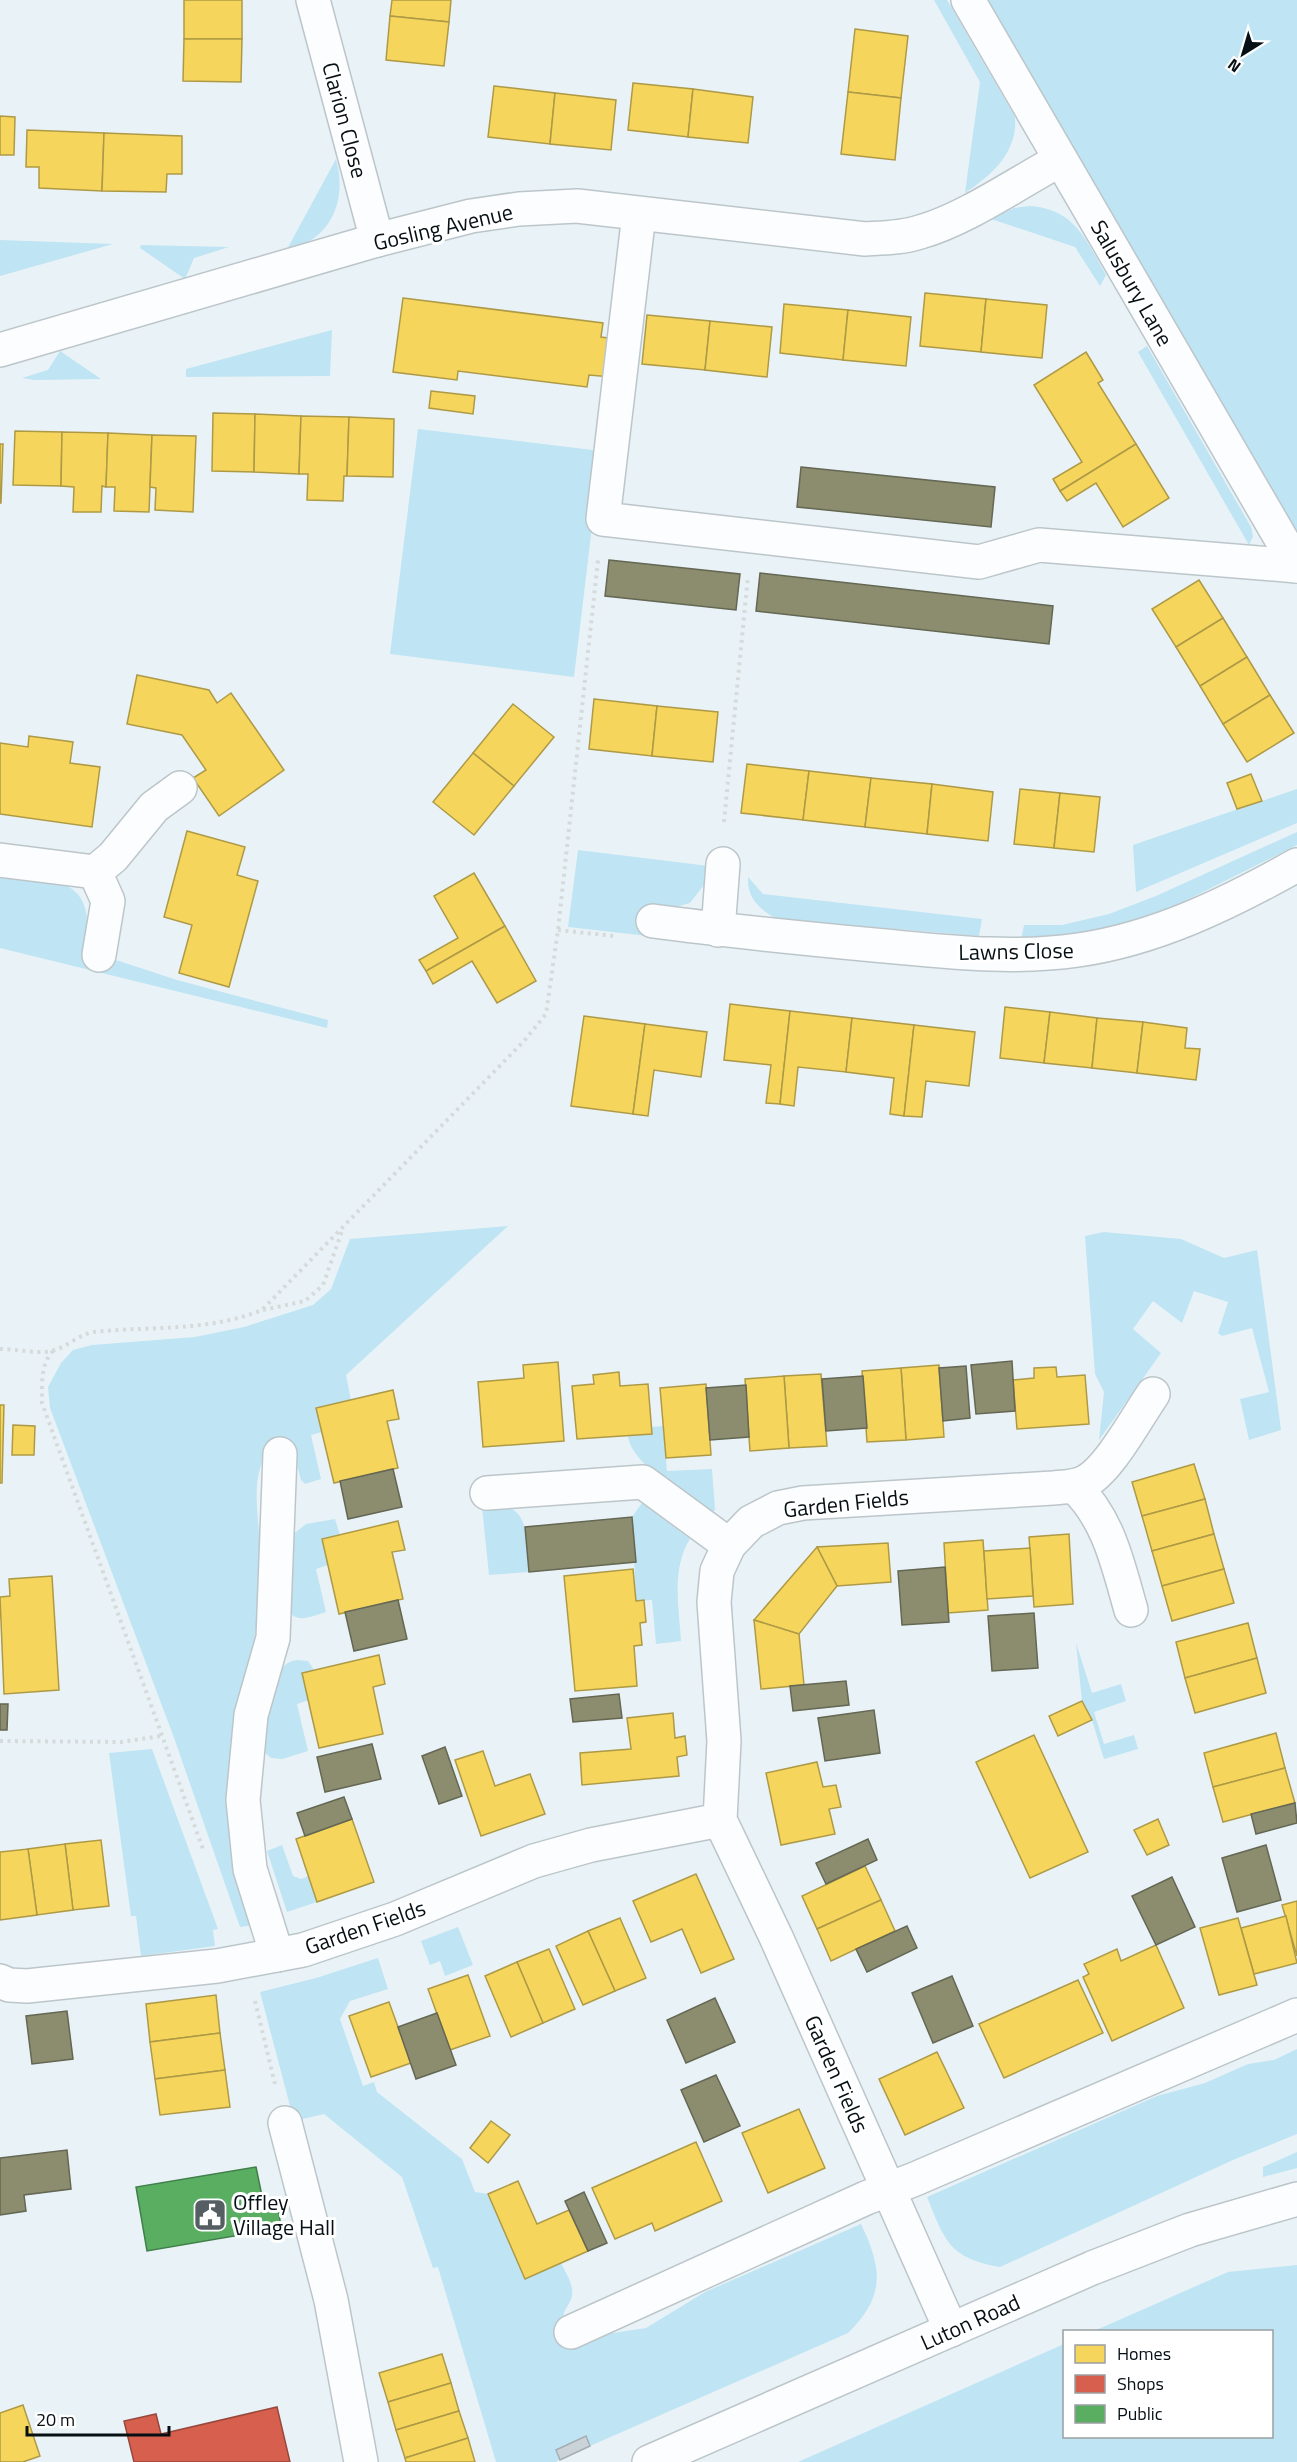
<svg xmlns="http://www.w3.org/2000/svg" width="1297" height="2462" viewBox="0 0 1297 2462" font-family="'Titillium Web',sans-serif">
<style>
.green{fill:#bfe4f3}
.homes{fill:#f6d55c;stroke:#ae9a46;stroke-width:1.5}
.shops{fill:#d6604d;stroke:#98483c;stroke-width:1.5}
.public{fill:#5aae61;stroke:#417f4a;stroke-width:1.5}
.industry{fill:#8c8c6e;stroke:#646753;stroke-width:1.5}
.building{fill:#cad3d8;stroke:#a6aeb3;stroke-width:1.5}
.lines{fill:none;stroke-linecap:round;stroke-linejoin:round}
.minor-casing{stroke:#bcc6ca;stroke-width:36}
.path{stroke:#d6dadb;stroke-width:4;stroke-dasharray:3 4.5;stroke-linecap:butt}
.minor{stroke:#fcfdfe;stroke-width:33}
.labels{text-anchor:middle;stroke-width:6;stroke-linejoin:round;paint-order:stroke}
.street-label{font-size:22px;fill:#061014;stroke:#fff}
.poi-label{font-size:22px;fill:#061014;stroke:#fff;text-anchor:start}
</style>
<rect width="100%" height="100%" fill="#e9f3f7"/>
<g class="green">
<path d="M934 0H947L1015 117C1018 152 992 175 965 193L980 82Z"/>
<polygon points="988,0 1297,0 1297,535"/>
<path d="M336 159C348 202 330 240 286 251Z"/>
<path d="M1029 206C1074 208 1086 240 1106 275L1100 286 1075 247 991 219 1014 208Z"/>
<polygon points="0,240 113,244 0,276"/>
<polygon points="141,245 229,247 194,258 185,279 140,248"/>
<polygon points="332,330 330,376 186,377 186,369"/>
<polygon points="1147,346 1251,527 1253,536 1249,545 1138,352"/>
<polygon points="60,351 101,379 35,380 22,378 48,370"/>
<polygon points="418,429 601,451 574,677 390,654"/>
<polygon points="1297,789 1297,823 1136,892 1133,845"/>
<polygon points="1297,832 1297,845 1163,912 1082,937 1021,940 1024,925 1062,925 1109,914 1156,896"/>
<polygon points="578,850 709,866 707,881 690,903 668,909 648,936 568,927"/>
<path d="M0 875C30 878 79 873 86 912 89 924 84 940 83 953L119 961 177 980 328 1020 327 1028 0 948Z"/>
<path d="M748 877 763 894 982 919 979 936 777 919C759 909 747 898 748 877Z"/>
<path d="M508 1226 346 1375 351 1400 317 1408 322 1432 311 1435 321 1479 305 1484 301 1480 295 1457 267 1453C249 1480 260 1520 260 1552 259 1584 259 1616 253 1647 251 1659 246 1671 243 1683 234 1722 226 1765 228 1805 229 1850 240 1883 254 1925L240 1927 173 1735 50 1408 48 1387 61 1363 73 1350 92 1345 195 1337 244 1327 313 1305 331 1289 350 1239Z"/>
<polygon points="1104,1232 1181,1239 1224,1258 1257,1250 1281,1430 1249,1440 1240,1399 1269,1392 1252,1328 1222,1336 1218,1333 1228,1302 1194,1291 1182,1323 1153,1301 1133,1329 1161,1353 1099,1440 1104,1392 1095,1374 1085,1236"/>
<path d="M663 1426 667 1471 712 1469 715 1510 711 1514C689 1498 629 1463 628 1435L651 1427Z"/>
<path d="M642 1503 690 1539C671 1569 679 1606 681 1641L656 1644 652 1600 636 1601 632 1517Z"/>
<path d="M482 1507C490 1507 499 1506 507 1507 531 1513 527 1553 529 1572L489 1575Z"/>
<path d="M335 1519 340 1535 322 1539 328 1565 316 1569 326 1612C312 1616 296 1625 288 1609L291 1536 306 1524Z"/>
<polygon points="1076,1643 1092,1693 1121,1684 1126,1701 1094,1712 1104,1744 1134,1735 1138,1749 1104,1759 1092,1720 1082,1701"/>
<path d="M297 1660 308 1661 314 1670 302 1674 309 1700 297 1704 308 1751 282 1759 271 1758 263 1751C265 1730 270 1681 284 1666 288 1662 292 1661 297 1660Z"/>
<polygon points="152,1749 218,1929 213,1930 215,1946 141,1956 136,1916 131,1916 109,1753"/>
<polygon points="282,1845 293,1876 301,1879 309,1876 317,1902 287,1912 267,1851"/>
<polygon points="458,1927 473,1965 445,1976 440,1961 430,1965 421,1941"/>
<path d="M378 1958 388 1989 350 2001 340 2019 363 2086 374 2082 377 2092 462 2159 475 2192 488 2194 525 2279 561 2263C566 2273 574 2285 572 2296 570 2305 563 2309 563 2319L579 2338 646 2328 705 2292 861 2224C882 2268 886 2296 848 2333L590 2446 586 2436 556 2462H496L438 2267 433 2268 402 2177 324 2114 294 2121 260 1992 316 1978Z"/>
<path d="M1297 2049V2134L1233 2160 1000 2267C949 2258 945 2241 927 2197L1157 2096 1205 2083 1248 2064 1274 2060Z"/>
<polygon points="1297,2152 1297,2168 1263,2177 1263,2167"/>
<polygon points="1297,2265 1297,2462 798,2462 1064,2344 1064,2436 1272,2436 1272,2332 1094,2331 1228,2272"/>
</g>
<g class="homes">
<rect x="184" y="0" width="58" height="39"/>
<polygon points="392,0 451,0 449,22 390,16"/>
<polygon points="390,16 449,22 444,66 386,60"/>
<polygon points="855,29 908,36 901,98 848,92"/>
<polygon points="184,39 242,39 241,82 183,81"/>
<polygon points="633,83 693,89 688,137 628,130"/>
<polygon points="494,86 555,93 550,144 488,137"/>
<polygon points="693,89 753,97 748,143 688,137"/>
<polygon points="848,92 901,98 895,160 841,154"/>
<polygon points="555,93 616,100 611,150 550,144"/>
<polygon points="0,116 15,117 14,155 0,155"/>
<polygon points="27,130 104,133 102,191 39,188 39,167 26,167"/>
<polygon points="104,133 182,136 182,174 167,174 166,192 102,191"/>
<polygon points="925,293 986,299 981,352 920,346"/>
<polygon points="403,298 603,323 601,337 615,339 611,377 589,375 587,387 458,371 457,380 393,372"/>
<polygon points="986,299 1047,305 1042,358 981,352"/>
<polygon points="784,304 848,310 843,360 780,353"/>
<polygon points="848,310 911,317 906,366 843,360"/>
<polygon points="647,315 710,321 705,370 642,364"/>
<polygon points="710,321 772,327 767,377 705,370"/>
<polygon points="1086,352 1103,380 1098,383 1136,444 1060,491 1053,479 1082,462 1034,385"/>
<polygon points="431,391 475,396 473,414 429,408"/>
<polygon points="213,413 255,414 254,472 212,471"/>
<polygon points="255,414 301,416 299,474 254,472"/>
<polygon points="301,416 349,417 347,476 344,476 343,501 307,500 308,474 299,474"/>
<polygon points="349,417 394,419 393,477 347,476"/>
<polygon points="15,431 62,432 61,486 13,485"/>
<polygon points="62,432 108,433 106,487 102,486 101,512 73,512 74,487 61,486"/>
<polygon points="108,433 152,435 149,512 114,511 115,487 106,487"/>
<polygon points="152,435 196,436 193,512 155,510 156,488 150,487"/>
<polygon points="0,444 3,444 1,503 0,503"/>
<polygon points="1136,444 1169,498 1123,527 1096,483 1067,501 1060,491"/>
<polygon points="1199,580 1223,618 1176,647 1152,609"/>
<polygon points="1223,618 1247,657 1200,686 1176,647"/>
<polygon points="1247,657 1270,695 1223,724 1200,686"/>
<polygon points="137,675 209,690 217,703 231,693 284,770 219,816 193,778 206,770 182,735 127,724"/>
<polygon points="1270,695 1294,733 1247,762 1223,724"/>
<polygon points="594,699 657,706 652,756 589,749"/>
<polygon points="513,704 554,737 514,786 473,753"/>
<polygon points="657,706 718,712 713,762 652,756"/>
<polygon points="29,736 73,742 70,763 100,767 92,827 0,814 0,743 28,747"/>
<polygon points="473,753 514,786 474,835 433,802"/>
<polygon points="747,764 809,771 803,820 741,813"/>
<polygon points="809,771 871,778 865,827 803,820"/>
<polygon points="1251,774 1262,801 1237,809 1227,783"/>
<polygon points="871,778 932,784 927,834 865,827"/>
<polygon points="932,784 993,792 988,841 927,834"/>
<polygon points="1020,789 1060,793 1054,848 1014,844"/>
<polygon points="1060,793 1100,797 1094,852 1054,848"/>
<polygon points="187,831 245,847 237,875 258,881 229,987 179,973 192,925 164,917"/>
<polygon points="474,873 505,926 426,971 419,960 458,938 434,896"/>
<polygon points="505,926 536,981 497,1003 472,961 433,984 426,971"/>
<polygon points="730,1004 790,1011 780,1104 766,1103 771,1065 724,1060"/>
<polygon points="1005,1007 1050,1012 1044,1063 1000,1058"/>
<polygon points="790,1011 852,1018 846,1072 798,1067 794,1106 780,1104"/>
<polygon points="1050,1012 1097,1018 1092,1068 1044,1063"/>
<polygon points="584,1016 645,1024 633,1114 571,1106"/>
<polygon points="852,1018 914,1025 904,1116 890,1114 894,1078 846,1072"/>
<polygon points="1097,1018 1143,1022 1137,1073 1092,1068"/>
<polygon points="1143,1022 1187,1028 1185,1048 1200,1049 1196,1080 1137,1073"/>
<polygon points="645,1024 707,1032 701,1077 654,1070 648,1116 633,1114"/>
<polygon points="914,1025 975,1032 969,1086 926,1081 922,1117 904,1116"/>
<polygon points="558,1362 564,1441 483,1447 478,1382 524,1378 523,1365"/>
<polygon points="939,1365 944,1437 906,1440 901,1368"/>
<polygon points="1056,1367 1057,1377 1085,1375 1089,1424 1017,1429 1013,1380 1034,1378 1034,1368"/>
<polygon points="901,1368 906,1440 867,1442 862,1371"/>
<polygon points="619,1372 620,1386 648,1384 652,1434 577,1439 572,1386 594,1384 593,1375"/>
<polygon points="821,1374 827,1446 789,1448 784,1376"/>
<polygon points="784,1376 789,1448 750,1451 745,1379"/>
<polygon points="706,1384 711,1455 666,1458 660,1388"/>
<polygon points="393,1390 399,1419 387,1421 398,1468 334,1483 316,1408"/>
<polygon points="0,1405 4,1405 2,1483 0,1483"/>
<polygon points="13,1425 35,1426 34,1455 12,1455"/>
<polygon points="1194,1464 1205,1499 1142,1516 1132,1482"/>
<polygon points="1205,1499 1214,1534 1152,1551 1142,1516"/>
<polygon points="398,1521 405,1550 392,1552 403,1599 339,1614 322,1539"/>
<polygon points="1069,1534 1073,1604 1034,1607 1029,1537"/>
<polygon points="1214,1534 1224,1569 1162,1586 1152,1551"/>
<polygon points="983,1540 988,1610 948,1613 944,1543"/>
<polygon points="888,1543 891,1582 837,1586 817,1547"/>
<polygon points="817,1547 837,1586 799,1634 754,1620"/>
<polygon points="1030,1548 1033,1596 987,1599 984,1551"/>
<polygon points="633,1569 636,1601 644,1600 646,1622 640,1623 642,1645 634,1646 637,1686 575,1691 564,1576"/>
<polygon points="1224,1569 1234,1603 1172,1621 1162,1586"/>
<polygon points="52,1576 59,1690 4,1694 0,1597 10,1596 9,1579"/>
<polygon points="754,1620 799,1634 804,1685 761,1689"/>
<polygon points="1248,1623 1257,1658 1185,1678 1176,1642"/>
<polygon points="379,1655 385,1684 373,1687 383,1734 319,1748 302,1673"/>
<polygon points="1257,1658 1266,1693 1195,1713 1185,1678"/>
<polygon points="1082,1701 1092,1720 1058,1736 1049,1716"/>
<polygon points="673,1713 675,1738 685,1736 687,1755 677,1757 679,1776 582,1785 580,1753 631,1749 627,1718"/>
<polygon points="1276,1733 1285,1768 1213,1787 1204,1753"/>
<polygon points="1034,1735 1088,1852 1030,1878 976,1762"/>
<polygon points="483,1751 495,1786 530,1774 545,1814 481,1836 455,1760"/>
<polygon points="817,1762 823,1787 836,1785 841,1807 829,1809 835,1834 781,1845 766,1773"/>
<polygon points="1285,1768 1295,1803 1223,1822 1213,1787"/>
<polygon points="352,1819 374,1882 317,1902 296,1839"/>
<polygon points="1158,1819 1169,1845 1147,1855 1134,1830"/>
<polygon points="101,1840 109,1906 73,1910 65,1844"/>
<polygon points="65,1844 73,1910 37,1915 28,1849"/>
<polygon points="28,1849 37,1915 0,1920 0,1852"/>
<polygon points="865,1866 881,1900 817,1929 802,1896"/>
<polygon points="696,1874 734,1959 701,1973 682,1929 651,1942 633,1901"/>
<polygon points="881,1900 895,1931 831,1961 817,1929"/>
<polygon points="1297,1901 1297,1956 1282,1905"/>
<polygon points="1286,1916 1297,1963 1254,1974 1241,1928"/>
<polygon points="620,1918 646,1978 615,1991 588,1931"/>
<polygon points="1238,1918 1257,1985 1219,1995 1200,1928"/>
<polygon points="588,1931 615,1991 583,2005 556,1946"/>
<polygon points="1156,1945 1184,2008 1112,2041 1083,1977 1089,1974 1084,1964 1117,1949 1121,1961"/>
<polygon points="549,1949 575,2009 543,2023 517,1962"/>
<polygon points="517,1962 543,2023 511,2037 485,1976"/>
<polygon points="468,1975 490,2036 450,2050 428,1989"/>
<polygon points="1078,1980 1103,2033 1004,2078 979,2024"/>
<polygon points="216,1995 220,2033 150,2042 146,2004"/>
<polygon points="389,2002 411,2063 371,2077 349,2016"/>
<polygon points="220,2033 225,2070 155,2079 150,2042"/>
<polygon points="937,2052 964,2108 905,2135 879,2079"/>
<polygon points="225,2070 230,2107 160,2115 155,2079"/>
<polygon points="799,2109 825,2168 768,2193 742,2133"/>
<polygon points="491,2121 510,2135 488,2163 470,2148"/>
<polygon points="696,2142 722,2201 655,2231 652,2223 615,2239 592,2188"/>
<polygon points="518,2181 537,2224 569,2210 588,2251 525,2279 488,2194"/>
<polygon points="442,2354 451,2383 388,2402 379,2373"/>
<polygon points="451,2383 459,2411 396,2430 388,2402"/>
<polygon points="23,2405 40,2456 23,2462 0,2462 0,2413"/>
<polygon points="459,2411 468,2438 405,2458 396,2430"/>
<polygon points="468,2438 475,2462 406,2462 405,2458"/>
</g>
<polygon class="shops" points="277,2407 290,2462 134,2462 124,2421 156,2414 161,2434"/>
<polygon class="public" points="256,2167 263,2201 277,2199 281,2228 147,2251 136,2187"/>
<g class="industry">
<polygon points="801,467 995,487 991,527 797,507"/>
<polygon points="609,560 740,574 736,610 605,596"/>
<polygon points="760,573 1053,606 1049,644 756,611"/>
<polygon points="1012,1361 1015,1411 976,1414 971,1365"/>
<polygon points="966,1366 970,1418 943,1421 939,1368"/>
<polygon points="863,1376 867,1428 826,1431 822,1379"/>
<polygon points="746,1385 749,1437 710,1440 706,1388"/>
<polygon points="393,1469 402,1507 348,1519 340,1481"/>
<polygon points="632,1517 636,1562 529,1572 525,1527"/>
<polygon points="945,1567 949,1622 902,1625 898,1571"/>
<polygon points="398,1600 407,1639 354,1651 345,1612"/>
<polygon points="1034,1613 1038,1668 992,1671 988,1616"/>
<polygon points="846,1681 849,1705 793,1711 790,1686"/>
<polygon points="619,1694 622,1718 573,1722 570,1699"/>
<polygon points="0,1704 8,1704 7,1730 0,1730"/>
<polygon points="874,1710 880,1753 825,1761 818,1718"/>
<polygon points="372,1744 381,1779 325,1792 317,1757"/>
<polygon points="445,1747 462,1796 439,1804 422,1756"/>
<polygon points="344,1797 352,1819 305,1836 297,1813"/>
<polygon points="1295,1803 1297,1823 1256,1834 1251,1814"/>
<polygon points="868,1839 877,1860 826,1884 816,1863"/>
<polygon points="1266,1845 1281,1900 1237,1912 1222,1858"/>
<polygon points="1172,1877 1195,1927 1156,1945 1132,1896"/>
<polygon points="907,1926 917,1948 867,1972 856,1949"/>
<polygon points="952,1976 973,2026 933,2043 912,1993"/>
<polygon points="715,1998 735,2042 686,2063 667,2020"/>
<polygon points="67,2011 73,2059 32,2064 26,2016"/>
<polygon points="437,2013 456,2065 416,2079 398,2027"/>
<polygon points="716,2075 740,2126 704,2142 681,2090"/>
<polygon points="67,2150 71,2189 24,2195 26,2211 0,2215 0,2158"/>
<polygon points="584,2192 607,2243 588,2251 565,2201"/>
</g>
<polygon class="building" points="586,2436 590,2446 560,2460 556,2450"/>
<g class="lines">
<g class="minor-casing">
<g id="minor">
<polyline points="313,0 377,240"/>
<polyline points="968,0 1297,566"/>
<polyline points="639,214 603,519 979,562 1039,545 1297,566"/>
<path d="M0 350 377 240 471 216 519 209 577 206 865 239C883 238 902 238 920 232 966 219 1017 183 1060 160"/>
<polyline points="0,860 95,872 113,857 154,807 180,788"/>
<polyline points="95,872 108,901 99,955"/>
<path d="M653 921C727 931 800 938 874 945 942 951 1010 960 1078 950 1156 939 1229 903 1297 865"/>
<polyline points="718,930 723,864"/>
<path d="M1074 1486C1109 1519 1118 1565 1131 1610"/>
<polyline points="487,1493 643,1482 729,1545"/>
<polyline points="277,1955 250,1869 243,1800 251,1715 273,1638 280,1454"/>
<polyline points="0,1981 9,1985 27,1986 217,1966 303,1950 395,1919 534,1861 591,1845 720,1820"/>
<polyline points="285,2123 331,2300 361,2462"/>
<path d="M951 2330 776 1937 720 1820 724 1741 714 1602 717 1571 729 1545 751 1522 778 1508 803 1503 1053 1488C1064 1487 1075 1487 1085 1482 1109 1470 1137 1417 1153 1394"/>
<polyline points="571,2332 866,2198 915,2179 1297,2015"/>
<polyline points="649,2462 1092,2268 1190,2230 1297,2199"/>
</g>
</g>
<g class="path">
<polyline points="724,822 748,576"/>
<polyline points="558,930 614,936"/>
<polyline points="263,1310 305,1301 323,1285 343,1228"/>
<path d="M0 1349C18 1349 38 1355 55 1350 68 1346 80 1334 93 1332 150 1326 208 1332 262 1310L524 1041 546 1014 558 930 598 560"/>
<path d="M53 1351C40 1365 42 1385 42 1403L204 1852"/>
<polyline points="0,1741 121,1742 161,1736"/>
<polyline points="255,2001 275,2084"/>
</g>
<use href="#minor" class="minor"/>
</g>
<defs>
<g id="civic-square" transform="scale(1.725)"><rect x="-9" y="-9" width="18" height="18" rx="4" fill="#555f63" stroke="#fff"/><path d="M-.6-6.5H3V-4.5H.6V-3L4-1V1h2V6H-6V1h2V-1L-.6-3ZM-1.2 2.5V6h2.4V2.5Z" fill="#fff"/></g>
</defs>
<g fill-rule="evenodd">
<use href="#civic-square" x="210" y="2215"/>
</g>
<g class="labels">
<g class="street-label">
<text transform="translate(345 120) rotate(75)" y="8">Clarion Close</text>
<text transform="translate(443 227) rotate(-13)" y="8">Gosling Avenue</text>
<text transform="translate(1132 283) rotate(60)" y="8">Salusbury Lane</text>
<text transform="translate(1016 951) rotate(-1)" y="8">Lawns Close</text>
<text transform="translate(846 1503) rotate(-6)" y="8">Garden Fields</text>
<text transform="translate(365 1927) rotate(-19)" y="8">Garden Fields</text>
<text transform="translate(837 2074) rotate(66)" y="8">Garden Fields</text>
<text transform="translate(970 2322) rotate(-24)" y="8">Luton Road</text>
</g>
<g class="poi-label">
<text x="233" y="2210">Offley<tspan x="233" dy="25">Village Hall</tspan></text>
</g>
</g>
<rect x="1063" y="2330" width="210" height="108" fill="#ffffff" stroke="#9b9fa1" stroke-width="1.5"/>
<rect x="1075" y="2345" width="30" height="18" fill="#f6d55c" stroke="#9b9fa1" stroke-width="1.5"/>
<text x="1117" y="2360" font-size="18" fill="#061014">Homes</text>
<rect x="1075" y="2375" width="30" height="18" fill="#d6604d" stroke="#9b9fa1" stroke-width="1.5"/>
<text x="1117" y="2390" font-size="18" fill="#061014">Shops</text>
<rect x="1075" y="2405" width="30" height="18" fill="#5aae61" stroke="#9b9fa1" stroke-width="1.5"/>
<text x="1117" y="2420" font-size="18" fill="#061014">Public</text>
<g transform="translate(1243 54) rotate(217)" stroke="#ffffff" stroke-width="4.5" paint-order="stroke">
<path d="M0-4.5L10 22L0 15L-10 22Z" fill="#061014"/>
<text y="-9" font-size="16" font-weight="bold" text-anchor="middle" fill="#061014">N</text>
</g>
<path d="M27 2426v9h142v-9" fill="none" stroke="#061014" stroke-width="3"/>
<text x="36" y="2426" font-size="18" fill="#061014" stroke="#ffffff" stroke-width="4.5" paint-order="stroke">20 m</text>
</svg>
